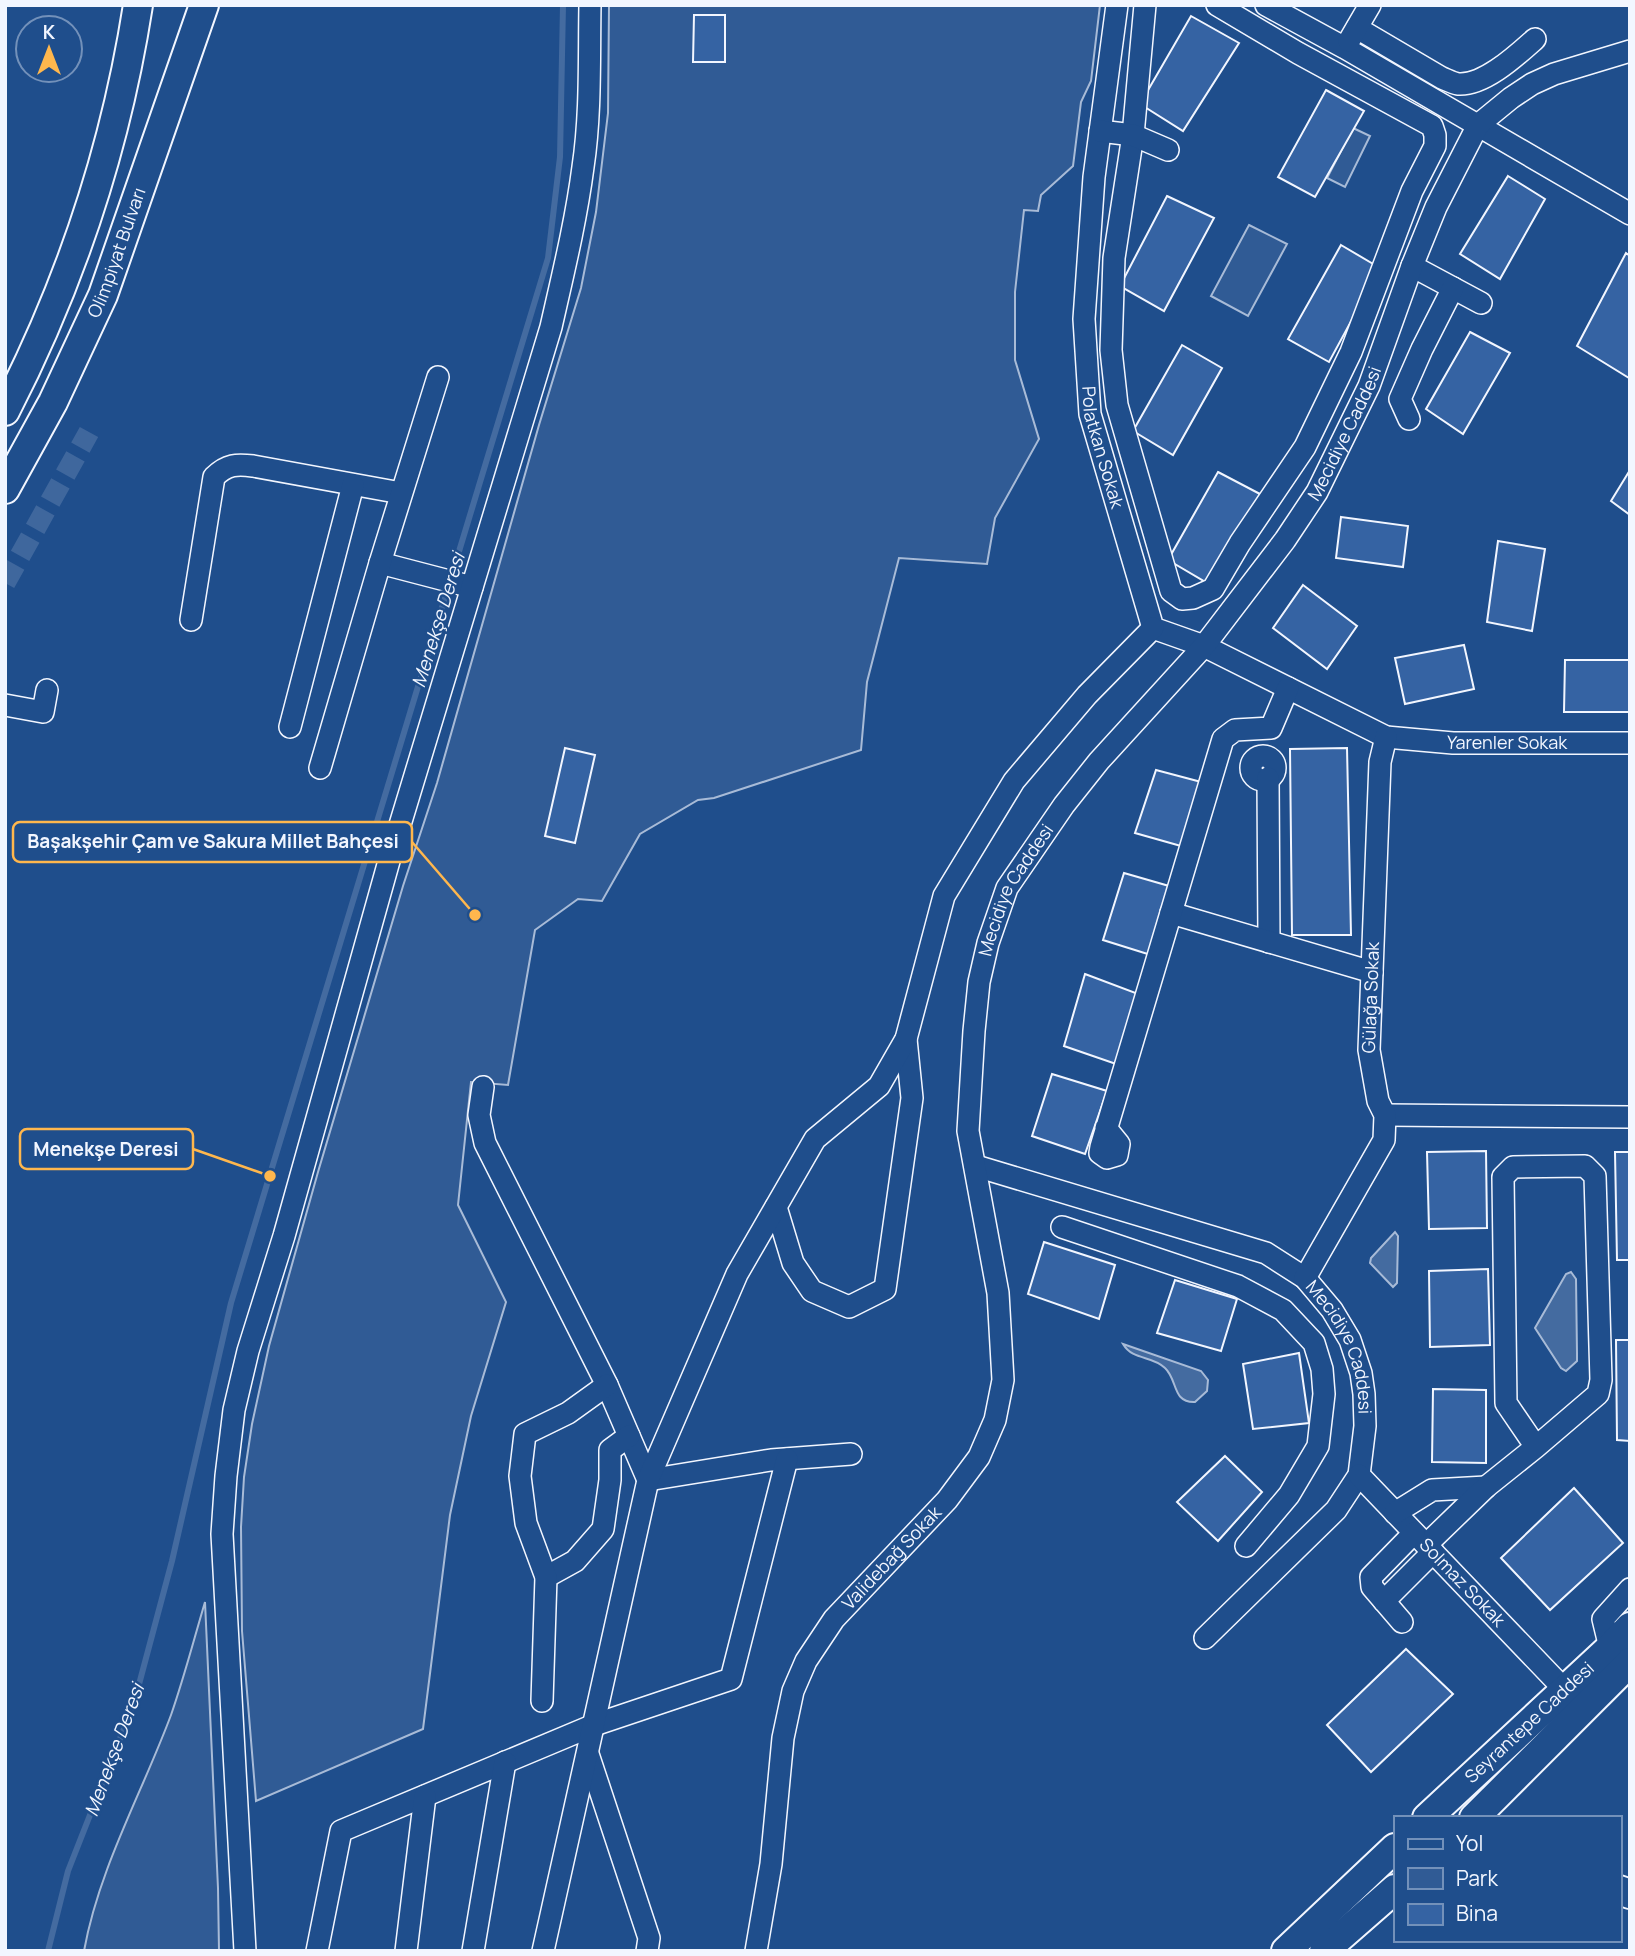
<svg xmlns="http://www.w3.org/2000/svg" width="1635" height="1956" viewBox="0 0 1635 1956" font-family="Manrope,sans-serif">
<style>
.green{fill:#305b95;stroke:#a8bbd7;stroke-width:2}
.water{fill:#446ba0;stroke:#a8bbd7;stroke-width:2}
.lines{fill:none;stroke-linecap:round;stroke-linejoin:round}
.stream{stroke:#446ba0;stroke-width:6}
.building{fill:#3563a3;stroke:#f2f6ff;stroke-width:2}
.minor-tunnel{stroke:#3f679d;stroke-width:21;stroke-dasharray:21 10;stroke-linecap:butt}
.minor-casing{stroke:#f2f6ff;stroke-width:24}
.major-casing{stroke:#f2f6ff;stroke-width:32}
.minor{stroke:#1f4e8c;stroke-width:21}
.major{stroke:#1f4e8c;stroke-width:28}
.labels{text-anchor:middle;stroke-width:5;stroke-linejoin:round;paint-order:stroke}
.street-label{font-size:18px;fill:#f2f6ff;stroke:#1f4e8c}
.water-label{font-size:19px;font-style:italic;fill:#f2f6ff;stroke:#1f4e8c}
.leader{fill:none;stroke:#ffb74d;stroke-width:2.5}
.callout-dot{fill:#ffb74d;stroke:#1f4e8c;stroke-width:2.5}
.callout{fill:#1f4e8c;stroke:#ffb74d;stroke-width:2.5}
.callout-label{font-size:19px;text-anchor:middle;font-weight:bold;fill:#f2f6ff}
</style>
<rect width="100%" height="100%" fill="#1f4e8c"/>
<g class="green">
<polygon points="609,5 1100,5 1091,81 1081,102 1073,166 1041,195 1038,211 1024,210 1015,292 1015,360 1039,439 995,518 987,564 899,558 867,682 861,750 714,798 698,800 640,834 602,901 578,899 535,930 508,1085 471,1082 458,1205 506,1302 471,1416 450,1515 423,1729 256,1801 242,1631 241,1527 244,1477 252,1424 269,1346 318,1172 403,886 437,783 539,425 581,288 596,212 608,113"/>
<polygon points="1353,128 1370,136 1345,187 1327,178"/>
<polygon points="1249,225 1287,244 1248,316 1211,296"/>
<path d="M205 1602 218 1888 219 1951H84C99 1868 142 1793 171 1715 184 1678 194 1639 205 1602Z"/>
</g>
<g class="water">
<polygon points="1395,1232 1398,1236 1397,1283 1393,1287 1370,1263 1371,1258"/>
<polygon points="1571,1272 1576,1279 1577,1353 1577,1361 1566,1371 1561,1368 1535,1328 1566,1274"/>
<path d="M1123 1344 1201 1371 1208 1380 1207 1391 1195 1402C1172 1403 1178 1380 1165 1368 1152 1355 1133 1361 1123 1344Z"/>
</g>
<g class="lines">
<polyline class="stream" points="48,1951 68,1871 134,1703 172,1561 231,1303 548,258 560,157 563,5"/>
</g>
<g class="building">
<polygon points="694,15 725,15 725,62 693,62"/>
<polygon points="1191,16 1239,43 1183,131 1140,104"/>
<polygon points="1326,90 1364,111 1315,197 1278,177"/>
<polygon points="1508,176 1545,199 1500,279 1460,254"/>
<polygon points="1167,196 1214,218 1164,311 1120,286"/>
<polygon points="1341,245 1380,268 1329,362 1288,339"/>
<polygon points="1626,253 1630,256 1629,378 1577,346"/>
<polygon points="1470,332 1510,353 1463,434 1426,409"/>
<polygon points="1182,345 1222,368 1173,455 1133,431"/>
<polygon points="1630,470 1630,515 1611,501"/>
<polygon points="1218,472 1260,494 1209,584 1168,560"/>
<polygon points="1341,517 1408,526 1403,567 1336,558"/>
<polygon points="1498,541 1545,549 1532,631 1487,622"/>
<polygon points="1303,585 1357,626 1327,669 1273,628"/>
<polygon points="1464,645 1474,689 1405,704 1395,658"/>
<polygon points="1565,660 1630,660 1630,712 1564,712"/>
<polygon points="565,748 595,755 575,843 545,836"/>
<polygon points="1347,748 1351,935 1292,935 1290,749"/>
<polygon points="1156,770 1205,783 1188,848 1135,833"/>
<polygon points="1124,873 1176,888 1154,956 1103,940"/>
<polygon points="1085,974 1141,995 1116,1064 1064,1046"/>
<polygon points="1052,1074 1107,1091 1085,1154 1032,1136"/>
<polygon points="1486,1151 1487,1228 1429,1229 1427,1152"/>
<polygon points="1615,1152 1630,1152 1630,1260 1617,1260"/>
<polygon points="1044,1242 1115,1265 1099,1319 1028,1294"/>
<polygon points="1488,1269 1490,1345 1430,1347 1429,1271"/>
<polygon points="1175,1280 1237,1299 1221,1351 1157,1333"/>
<polygon points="1616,1340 1630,1340 1630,1441 1617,1440"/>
<polygon points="1299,1353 1309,1423 1253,1429 1243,1364"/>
<polygon points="1433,1389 1486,1390 1486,1463 1432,1462"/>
<polygon points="1225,1456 1262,1492 1218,1541 1177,1502"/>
<polygon points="1574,1488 1623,1543 1550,1610 1501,1558"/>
<polygon points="1406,1649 1453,1694 1371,1772 1327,1725"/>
</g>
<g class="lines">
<polyline class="minor-tunnel" points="5,583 89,432"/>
<g class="minor-casing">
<g id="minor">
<path id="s1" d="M1117 5 1094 177 1084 319 1090 414 1153 628 1204 646 1386 737 1453 743H1630"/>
<polyline points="1145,5 1133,135 1114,258 1111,350 1117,405 1171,591 1182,599 1193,598 1213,589 1240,543 1305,447 1351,352 1412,191 1435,146 1435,135 1432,126 1298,53 1217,5"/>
<polyline points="1266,5 1345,48 1630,214"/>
<path d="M1357 28 1442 78C1447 80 1453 83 1458 84 1484 86 1517 55 1535 39"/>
<polyline points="1349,41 1370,5"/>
<polyline points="1100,131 1133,135 1168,150"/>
<polyline points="1412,266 1481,303"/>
<polyline points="1409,419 1400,399 1422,349 1453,288"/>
<polyline points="380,563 472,587"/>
<path d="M191 620 214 477C227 464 237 464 253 466L401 493"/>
<polyline points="5,705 43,712 47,690"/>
<polyline points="290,727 353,485"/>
<circle cx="1263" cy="768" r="12"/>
<polyline points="320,768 380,563 438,377"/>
<polyline points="1268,778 1269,942"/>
<polyline points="1171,913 1372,972"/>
<polyline points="483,1087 479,1115 485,1143 607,1385 648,1480 771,1460 851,1454"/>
<polyline points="1385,1115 1630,1117"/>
<polyline points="1106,1128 1119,1144 1117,1155 1107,1158 1100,1153 1101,1147 1223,739 1235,730 1271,728 1288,688"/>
<path id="s2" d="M976 1166 1266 1253 1305 1278 1332 1310 1350 1340 1361 1373 1364 1394 1365 1426 1359 1475 1336 1510 1205 1638"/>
<polyline points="776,1207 793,1263 812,1291 849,1307 885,1289 912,1098 906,1039"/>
<polyline points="1062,1227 1238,1286 1283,1310 1314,1343 1322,1369 1324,1394 1318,1446 1289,1495 1246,1546"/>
<path id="s3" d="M1305 1278 1384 1140 1385 1115 1378 1101 1369 1050 1380 762 1386 737"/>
<path id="s4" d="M1359 1475 1564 1689"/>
<polyline points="1395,1513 1432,1490 1486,1487"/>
<polyline points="1426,1545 1486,1487 1536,1447 1506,1403 1503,1177 1513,1167 1585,1166 1595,1176 1601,1380 1598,1394 1536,1447"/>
<polyline points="546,1577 575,1561 603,1529 610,1480 610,1450 629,1436"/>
<polyline points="1384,1601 1433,1552"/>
<polyline points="1402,1622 1372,1587 1371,1577 1414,1533"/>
<polyline points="1610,1648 1603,1619 1630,1589"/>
<polyline points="542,1701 546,1577 526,1523 520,1476 525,1434 568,1413 607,1385"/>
<polyline points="588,1754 649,1938 647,1951"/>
<path d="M245 1951 222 1534 226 1476 234 1410 248 1351 284 1236 389 861 551 327C563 274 576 221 583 167 591 114 589 59 590 5"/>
<polyline points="317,1951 341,1831 594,1725 731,1679 787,1459"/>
<polyline points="406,1951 425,1796"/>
<polyline points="473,1951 505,1762"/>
<polyline points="543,1951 648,1480 737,1274 815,1139 879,1086 906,1039 944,896 1014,781 1087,695 1153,628"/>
<path id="s5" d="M756 1951 771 1864 783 1738 793 1691 806 1661 834 1619 947 1500 979 1457 995 1420 1003 1380 998 1293 968 1131 974 1031 979 982 988 943 1007 888 1064 805 1099 761 1204 646 1285 540 1317 492 1369 386 1412 266 1436 207 1478 125 1511 98 1532 84 1554 74 1630 51"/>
</g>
</g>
<g class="major-casing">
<g id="major">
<path d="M5 411C70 285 116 146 138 5"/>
<path id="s6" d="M5 489 53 402 103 295 204 5"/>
<path id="s7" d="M1427 1818 1610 1648 1630 1627"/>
<polyline points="1474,1818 1630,1662"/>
<polyline points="1619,1890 1630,1894"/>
<polyline points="1286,1951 1395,1848"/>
<polyline points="1324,1951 1395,1889"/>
</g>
</g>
<use href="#minor" class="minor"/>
<use href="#major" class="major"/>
</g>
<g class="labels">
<g class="street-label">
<text dy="6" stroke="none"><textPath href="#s6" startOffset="262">Olimpiyat Bulvarı</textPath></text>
<text dy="6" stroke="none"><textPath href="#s5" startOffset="1713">Mecidiye Caddesi</textPath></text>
<text dy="6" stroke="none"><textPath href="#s1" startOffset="446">Polatkan Sokak</textPath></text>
<text dy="6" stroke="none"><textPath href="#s1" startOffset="1013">Yarenler Sokak</textPath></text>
<text dy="6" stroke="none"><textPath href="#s5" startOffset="1146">Mecidiye Caddesi</textPath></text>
<text dy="6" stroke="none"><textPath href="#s3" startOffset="304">Gülağa Sokak</textPath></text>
<text dy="6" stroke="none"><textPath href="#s2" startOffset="429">Mecidiye Caddesi</textPath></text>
<text dy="6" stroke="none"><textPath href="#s5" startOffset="430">Validebağ Sokak</textPath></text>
<text dy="6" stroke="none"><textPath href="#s4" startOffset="149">Solmaz Sokak</textPath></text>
<text dy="6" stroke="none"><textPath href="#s7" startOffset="140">Seyrantepe Caddesi</textPath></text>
</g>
<g class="water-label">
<text transform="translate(438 620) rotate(-73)" y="7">Menekşe Deresi</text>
<text transform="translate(114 1750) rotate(-70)" y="7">Menekşe Deresi</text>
</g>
</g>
<path class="leader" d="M475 915L412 842M270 1176L193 1149"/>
<g class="callout-dot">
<circle cx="475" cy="915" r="7"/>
<circle cx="270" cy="1176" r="7"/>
</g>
<g class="callout">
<rect x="13" y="822" width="399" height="40" rx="7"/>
<rect x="20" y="1129" width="173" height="40" rx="7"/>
</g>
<g class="callout-label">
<text x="213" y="848">Başakşehir Çam ve Sakura Millet Bahçesi</text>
<text x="106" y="1156">Menekşe Deresi</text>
</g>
<rect width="1635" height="1956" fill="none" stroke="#f2f6ff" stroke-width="14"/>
<rect x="1394" y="1816" width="228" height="126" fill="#1f4e8c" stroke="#7391ba" stroke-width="2"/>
<rect x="1408" y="1839" width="35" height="10" fill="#1f4e8c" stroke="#7391ba" stroke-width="2"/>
<text x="1456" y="1851" font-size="21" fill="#f2f6ff">Yol</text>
<rect x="1408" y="1868" width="35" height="21" fill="#305b95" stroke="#7391ba" stroke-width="2"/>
<text x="1456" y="1886" font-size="21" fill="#f2f6ff">Park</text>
<rect x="1408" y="1904" width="35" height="21" fill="#3563a3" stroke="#7391ba" stroke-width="2"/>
<text x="1456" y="1921" font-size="21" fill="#f2f6ff">Bina</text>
<g transform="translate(49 49)"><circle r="33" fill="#1f4e8c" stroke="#7391ba" stroke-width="2"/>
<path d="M0-5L12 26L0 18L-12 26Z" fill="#ffb74d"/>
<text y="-10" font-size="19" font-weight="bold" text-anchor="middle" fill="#f2f6ff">K</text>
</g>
</svg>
